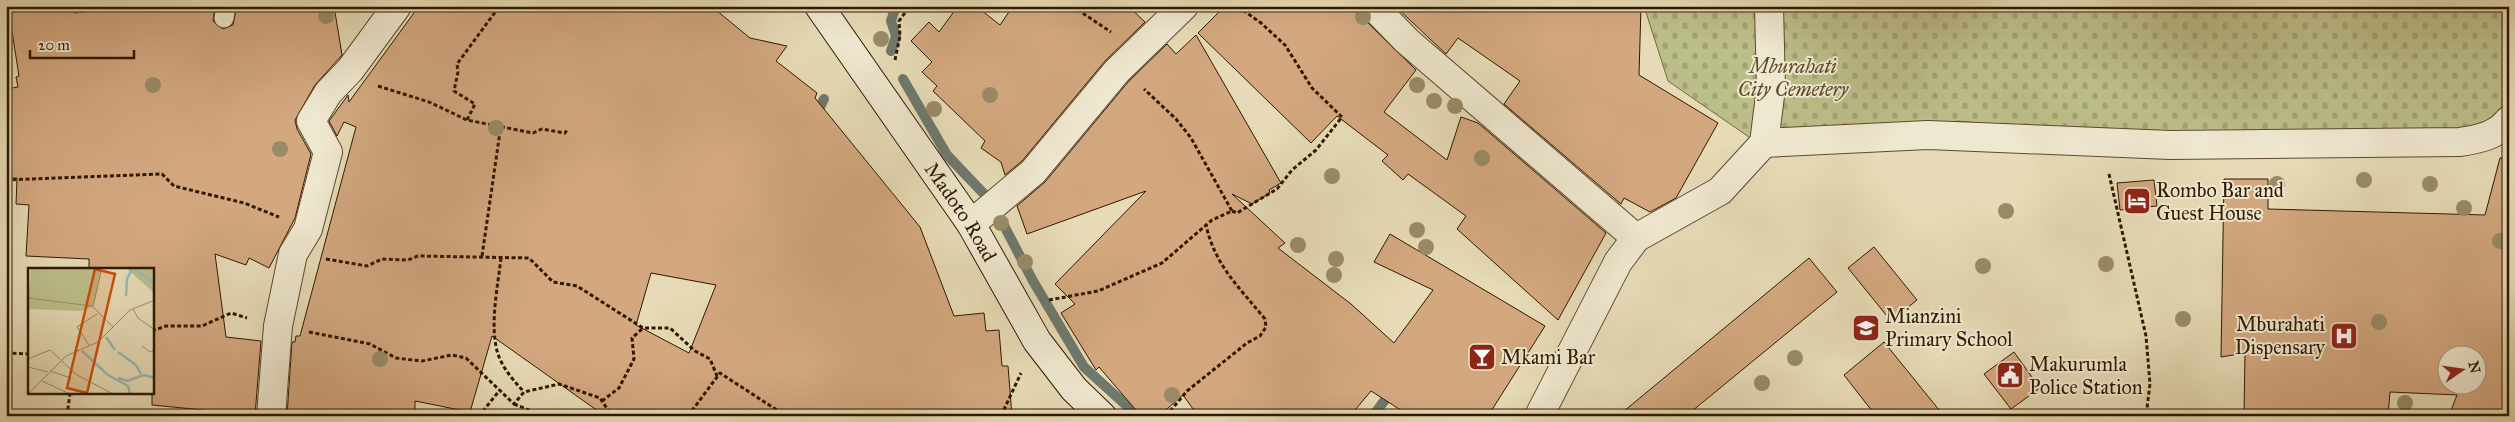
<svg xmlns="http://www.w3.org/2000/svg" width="2515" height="422" viewBox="0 0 2515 422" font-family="'IM FELL Great Primer',serif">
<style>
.cemetery{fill:url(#cemetery-stones);stroke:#766b44}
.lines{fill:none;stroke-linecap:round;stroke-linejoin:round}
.stream{stroke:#6e796d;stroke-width:10}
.building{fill:#d3a87f;stroke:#301800;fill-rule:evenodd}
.service-casing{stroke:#5e492e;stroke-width:21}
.minor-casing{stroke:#5e492e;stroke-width:30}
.secondary-casing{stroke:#301800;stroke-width:30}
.path{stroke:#301800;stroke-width:3;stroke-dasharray:4 2.5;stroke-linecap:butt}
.service{stroke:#efe8d0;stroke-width:19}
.minor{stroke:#efe8d0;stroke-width:28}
.secondary{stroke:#efe8d0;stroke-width:28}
.tree{fill:#998b68}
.labels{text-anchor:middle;stroke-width:4;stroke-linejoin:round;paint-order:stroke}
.park-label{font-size:20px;font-style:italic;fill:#5a4a29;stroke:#efe8d0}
.poi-label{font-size:20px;fill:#301800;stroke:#efe8d0;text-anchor:start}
.street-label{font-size:20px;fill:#301800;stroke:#efe8d0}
.inset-river{fill:none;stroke:#98b9b5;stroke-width:2.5}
.inset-road{fill:none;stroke:#9d8d6d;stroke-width:1}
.view{fill:#cc4f0a;fill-opacity:0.15;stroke:#cc4f0a;stroke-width:2.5}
.inset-edge{fill:none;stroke:#301800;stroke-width:2.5}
</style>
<defs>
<pattern id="cemetery-stones" width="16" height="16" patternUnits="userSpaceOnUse" patternTransform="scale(1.25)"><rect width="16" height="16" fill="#bcbe89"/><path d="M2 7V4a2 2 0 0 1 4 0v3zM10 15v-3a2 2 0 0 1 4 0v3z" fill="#a2a374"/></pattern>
</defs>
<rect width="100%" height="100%" fill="#e6dbb6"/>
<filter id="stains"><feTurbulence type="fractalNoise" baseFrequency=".004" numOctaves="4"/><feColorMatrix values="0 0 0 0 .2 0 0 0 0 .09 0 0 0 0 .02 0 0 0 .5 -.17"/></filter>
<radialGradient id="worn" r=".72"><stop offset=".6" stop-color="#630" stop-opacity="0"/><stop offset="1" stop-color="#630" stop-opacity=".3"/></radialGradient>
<polygon class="cemetery" points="1644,6 2509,6 2509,99 2484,131 2149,141 1958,121 1772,153 1668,81"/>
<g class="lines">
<g class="stream">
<polyline points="891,51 896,36 891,21 896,6"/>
<polyline points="903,79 947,155 986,196"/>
<polyline points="815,117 824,99"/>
<polyline points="1000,218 1033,281 1084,367 1138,416"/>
<polyline points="1373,416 1393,389"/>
</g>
</g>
<g class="building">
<polygon points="8,6 72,6 74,13 128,6 215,6 213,21 223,29 233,25 237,6 334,6 342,55 315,85 295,120 297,129 311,154 295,218 269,268 249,258 246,265 215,254 226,337 261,341 255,415 152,405 152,270 89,270 89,259 26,256 29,205 16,204 17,178 6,178 6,89 18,87 16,77 19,76"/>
<path d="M419 6H711L750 38 787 46 776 61 817 93 815 98 920 227 954 316 984 313 986 331 999 330 1002 366H1008L1012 416H605L492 336 470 412 415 401V411L399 413V416H287L292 342H295L296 336H300L356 127 344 122 337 136 329 121 348 95 349 102ZM651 273 716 285 689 353 636 325Z"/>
<polygon points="958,6 976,6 1000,25 1013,6 1128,6 1145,22 1105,61 1022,161 1005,175 1001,162 981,148 985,141 933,91 937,86 922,72 932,62 911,41 929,22 939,32"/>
<polygon points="1225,6 1358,6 1362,17 1416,70 1384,112 1447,160 1461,117 1478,123 1606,233 1558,320 1457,229 1466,216 1408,174 1403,180 1382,161 1388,155 1337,116 1311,143 1198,33"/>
<polygon points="1395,6 1641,6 1639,75 1718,123 1676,198 1650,212 1624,198 1621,204 1504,104 1520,81 1458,38 1446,54"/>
<polygon points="1196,35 1281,183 1269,190 1270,193 1252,204 1232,194 1285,243 1278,248 1351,304 1394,343 1433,290 1374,262 1390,234 1545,326 1488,416 1410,416 1371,391 1350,416 1198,416 1183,395 1159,416 1141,416 1099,367 1096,370 1061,313 1075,304 1055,284 1146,191 1027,234 1017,206 1045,182 1128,82 1167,44 1176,54"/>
<path d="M2500 158 2509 159V416H2449L2457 395 2390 392 2388 416H2244L2245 353 2221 357 2224 179H2268V209L2485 215ZM2448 354H2478V384H2448Z"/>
<polygon points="2154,180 2157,206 2120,210 2117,183"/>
<polygon points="1874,247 1917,300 1891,321 1848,268"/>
<polygon points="1809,258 1837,292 1686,416 1618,416"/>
<polygon points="1884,342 1944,416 1876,416 1844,375"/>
<polygon points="2014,352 2040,388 2011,409 1984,374"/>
</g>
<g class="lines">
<g class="service-casing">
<polyline id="service" points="224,18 226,6"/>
</g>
<g class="minor-casing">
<g id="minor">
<polyline points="1373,6 1407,41 1636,238"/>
<path d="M1764 143 1928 135 2170 145 2460 142C2478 139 2497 136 2509 120"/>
<polyline points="971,224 1033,172 1117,71 1184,6"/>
<polyline points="271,416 278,326 293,254 308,229 328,152 311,121 328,93 350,70 397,6"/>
<polyline points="1539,416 1618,262 1636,238 1720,191 1764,143 1771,88 1769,6"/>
</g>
</g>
<g class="secondary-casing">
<g id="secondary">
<path id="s1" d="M819 6 971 224 1037 341 1074 389 1102 416"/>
</g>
</g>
<g class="path">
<polyline points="549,6 557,11"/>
<polyline points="1072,6 1111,32"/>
<polyline points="895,60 900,36 899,21 910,6"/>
<polyline points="378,86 429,102 467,120 533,133 542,129 565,133 567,130"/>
<polyline points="467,120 475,104 454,91 458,72 457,64 496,11 497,6"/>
<polyline points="2109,174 2146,336 2150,384 2146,416"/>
<polyline points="6,180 162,174 174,186 244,203 279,217"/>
<polyline points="1232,211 1237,213 1277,189 1292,170 1316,150 1342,117 1312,88 1285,45 1261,23 1237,6"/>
<polyline points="482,256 501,125"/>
<path d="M501 258C498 285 489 327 498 354 503 369 514 381 524 392"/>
<polyline points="326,259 367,266 382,259 408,260 418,256 529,258 553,282 577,286 643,328 670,328 695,351 710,359 717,376"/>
<polyline points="1049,300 1098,291 1162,263 1212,220 1232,211 1191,138 1176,119 1144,89"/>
<polyline points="152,331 166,326 202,326 231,313 247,318"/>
<polyline points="309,332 370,344 396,358 422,361 452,355 466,358 514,404 524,392 559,384 600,398 612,416"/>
<polyline points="6,353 29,354"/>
<polyline points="602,401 619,388 634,359 632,338 643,328"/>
<polyline points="514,404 544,416"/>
<polyline points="67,416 70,393"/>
<polyline points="446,416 479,416 499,391"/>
<polyline points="688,416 720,373 786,416"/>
<polyline points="1001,416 1021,373"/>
<path d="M1166 416 1187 391 1247 343 1260 336 1266 327 1265 319C1240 288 1215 266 1206 225"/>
</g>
<use href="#service" class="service"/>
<use href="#minor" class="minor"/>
<use href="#secondary" class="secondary"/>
</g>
<g class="tree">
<circle cx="326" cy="16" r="8"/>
<circle cx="1363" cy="17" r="8"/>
<circle cx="881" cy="39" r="8"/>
<circle cx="153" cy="85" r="8"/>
<circle cx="1417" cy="85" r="8"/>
<circle cx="990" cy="95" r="8"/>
<circle cx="1434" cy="101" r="8"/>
<circle cx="1455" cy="106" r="8"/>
<circle cx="934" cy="109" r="8"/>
<circle cx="496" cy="128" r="8"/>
<circle cx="280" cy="149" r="8"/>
<circle cx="1482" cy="158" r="8"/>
<circle cx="1332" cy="176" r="8"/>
<circle cx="2364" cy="180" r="8"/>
<circle cx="2277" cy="184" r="8"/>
<circle cx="2430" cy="184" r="8"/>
<circle cx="2464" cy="208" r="8"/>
<circle cx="2006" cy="211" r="8"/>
<circle cx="1001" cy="223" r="8"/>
<circle cx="1417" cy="230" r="8"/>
<circle cx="2500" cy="241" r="8"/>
<circle cx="1298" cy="245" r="8"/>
<circle cx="1426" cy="247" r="8"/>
<circle cx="1336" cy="259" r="8"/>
<circle cx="1025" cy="262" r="8"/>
<circle cx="2106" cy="264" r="8"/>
<circle cx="1983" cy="266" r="8"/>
<circle cx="1334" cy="275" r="8"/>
<circle cx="2183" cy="319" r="8"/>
<circle cx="2379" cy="322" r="8"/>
<circle cx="1795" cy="358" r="8"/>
<circle cx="380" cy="359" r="8"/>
<circle cx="1762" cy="383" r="8"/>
<circle cx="1172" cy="395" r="8"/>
<circle cx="2405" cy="403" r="8"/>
</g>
<defs>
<g id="hotel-square" transform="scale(1.4375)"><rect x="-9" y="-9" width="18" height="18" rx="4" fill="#8f2418" stroke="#efe8d0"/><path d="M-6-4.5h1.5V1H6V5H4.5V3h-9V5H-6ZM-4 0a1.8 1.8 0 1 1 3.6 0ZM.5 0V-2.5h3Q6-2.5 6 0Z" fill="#fff"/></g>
<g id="school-square" transform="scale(1.4375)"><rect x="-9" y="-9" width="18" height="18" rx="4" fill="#8f2418" stroke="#efe8d0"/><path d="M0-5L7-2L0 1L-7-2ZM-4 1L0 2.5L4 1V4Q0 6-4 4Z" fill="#fff"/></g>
<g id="hospital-square" transform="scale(1.4375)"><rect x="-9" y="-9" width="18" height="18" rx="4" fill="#8f2418" stroke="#efe8d0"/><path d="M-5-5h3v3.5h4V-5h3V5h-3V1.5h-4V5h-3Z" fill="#fff"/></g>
<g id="bar-square" transform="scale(1.4375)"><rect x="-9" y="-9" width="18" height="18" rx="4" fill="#8f2418" stroke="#efe8d0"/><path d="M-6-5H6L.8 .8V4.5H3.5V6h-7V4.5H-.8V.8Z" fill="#fff"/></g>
<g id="civic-square" transform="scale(1.4375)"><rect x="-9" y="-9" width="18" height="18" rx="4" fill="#8f2418" stroke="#efe8d0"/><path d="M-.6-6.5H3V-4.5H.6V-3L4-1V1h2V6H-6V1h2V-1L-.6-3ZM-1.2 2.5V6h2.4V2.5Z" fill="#fff"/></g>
</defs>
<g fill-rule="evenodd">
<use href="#hotel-square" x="2137" y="201"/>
<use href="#school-square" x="1866" y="328"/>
<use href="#hospital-square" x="2344" y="336"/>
<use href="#bar-square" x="1482" y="357"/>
<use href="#civic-square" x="2010" y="375"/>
</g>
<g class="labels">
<g class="park-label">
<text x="1793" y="73">Mburahati<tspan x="1793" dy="23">City Cemetery</tspan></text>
</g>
<g class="poi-label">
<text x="2156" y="197">Rombo Bar and<tspan x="2156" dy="23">Guest House</tspan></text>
<text x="1885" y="323">Mianzini<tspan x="1885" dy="23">Primary School</tspan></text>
<text x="2325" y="331" text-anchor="end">Mburahati<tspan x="2325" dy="23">Dispensary</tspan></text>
<text x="1501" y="364">Mkami Bar</text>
<text x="2029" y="371">Makurumla<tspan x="2029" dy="23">Police Station</tspan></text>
</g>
<g class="street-label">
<text dy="7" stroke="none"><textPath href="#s1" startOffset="250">Madoto Road</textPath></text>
</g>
</g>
<g transform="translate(28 268)">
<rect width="126" height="126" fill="#e6dbb6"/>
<path d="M98 0H126V28L124 23Z" fill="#bcbe89"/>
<path d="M3 0H64L73 4 66 38 53 43 0 41Z" fill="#bcbe89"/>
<path class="inset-river" d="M104 0 127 15M98 28 99 11 104 1M78 69 87 82M54 83 80 107 100 118 102 126M90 84 108 97 113 106M90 110 99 113 116 107 127 110"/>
<path class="inset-road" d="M64 0 73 4 65 38M0 30 64 38 85 59M105 41 110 50 127 62M61 77 49 59 69 46M114 78 122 84 127 82M0 91 22 82 49 107 85 126M0 99 20 104M22 103 43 110M14 113 42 126M0 126 38 88 70 74 102 42 127 32"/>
<path class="view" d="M67 1 87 6 59 125 39 120Z"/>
<rect width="126" height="126" class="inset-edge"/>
</g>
<rect width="2515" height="422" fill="none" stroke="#e6dbb6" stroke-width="25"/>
<rect x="8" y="8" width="2500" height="407" fill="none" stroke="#301800" stroke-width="2.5"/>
<rect x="12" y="12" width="2490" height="397" fill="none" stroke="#301800"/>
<g transform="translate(2462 370) rotate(77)"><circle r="24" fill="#efe8d0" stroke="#a3957d"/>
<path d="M0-4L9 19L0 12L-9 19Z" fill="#8f2418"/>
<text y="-8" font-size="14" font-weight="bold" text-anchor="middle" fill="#301800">N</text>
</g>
<path d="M30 50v8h104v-8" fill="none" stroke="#301800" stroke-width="2.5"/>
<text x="38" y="50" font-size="15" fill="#301800" stroke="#efe8d0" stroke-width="4" paint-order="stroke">20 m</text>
<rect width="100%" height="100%" filter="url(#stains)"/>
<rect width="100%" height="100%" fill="url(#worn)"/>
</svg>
